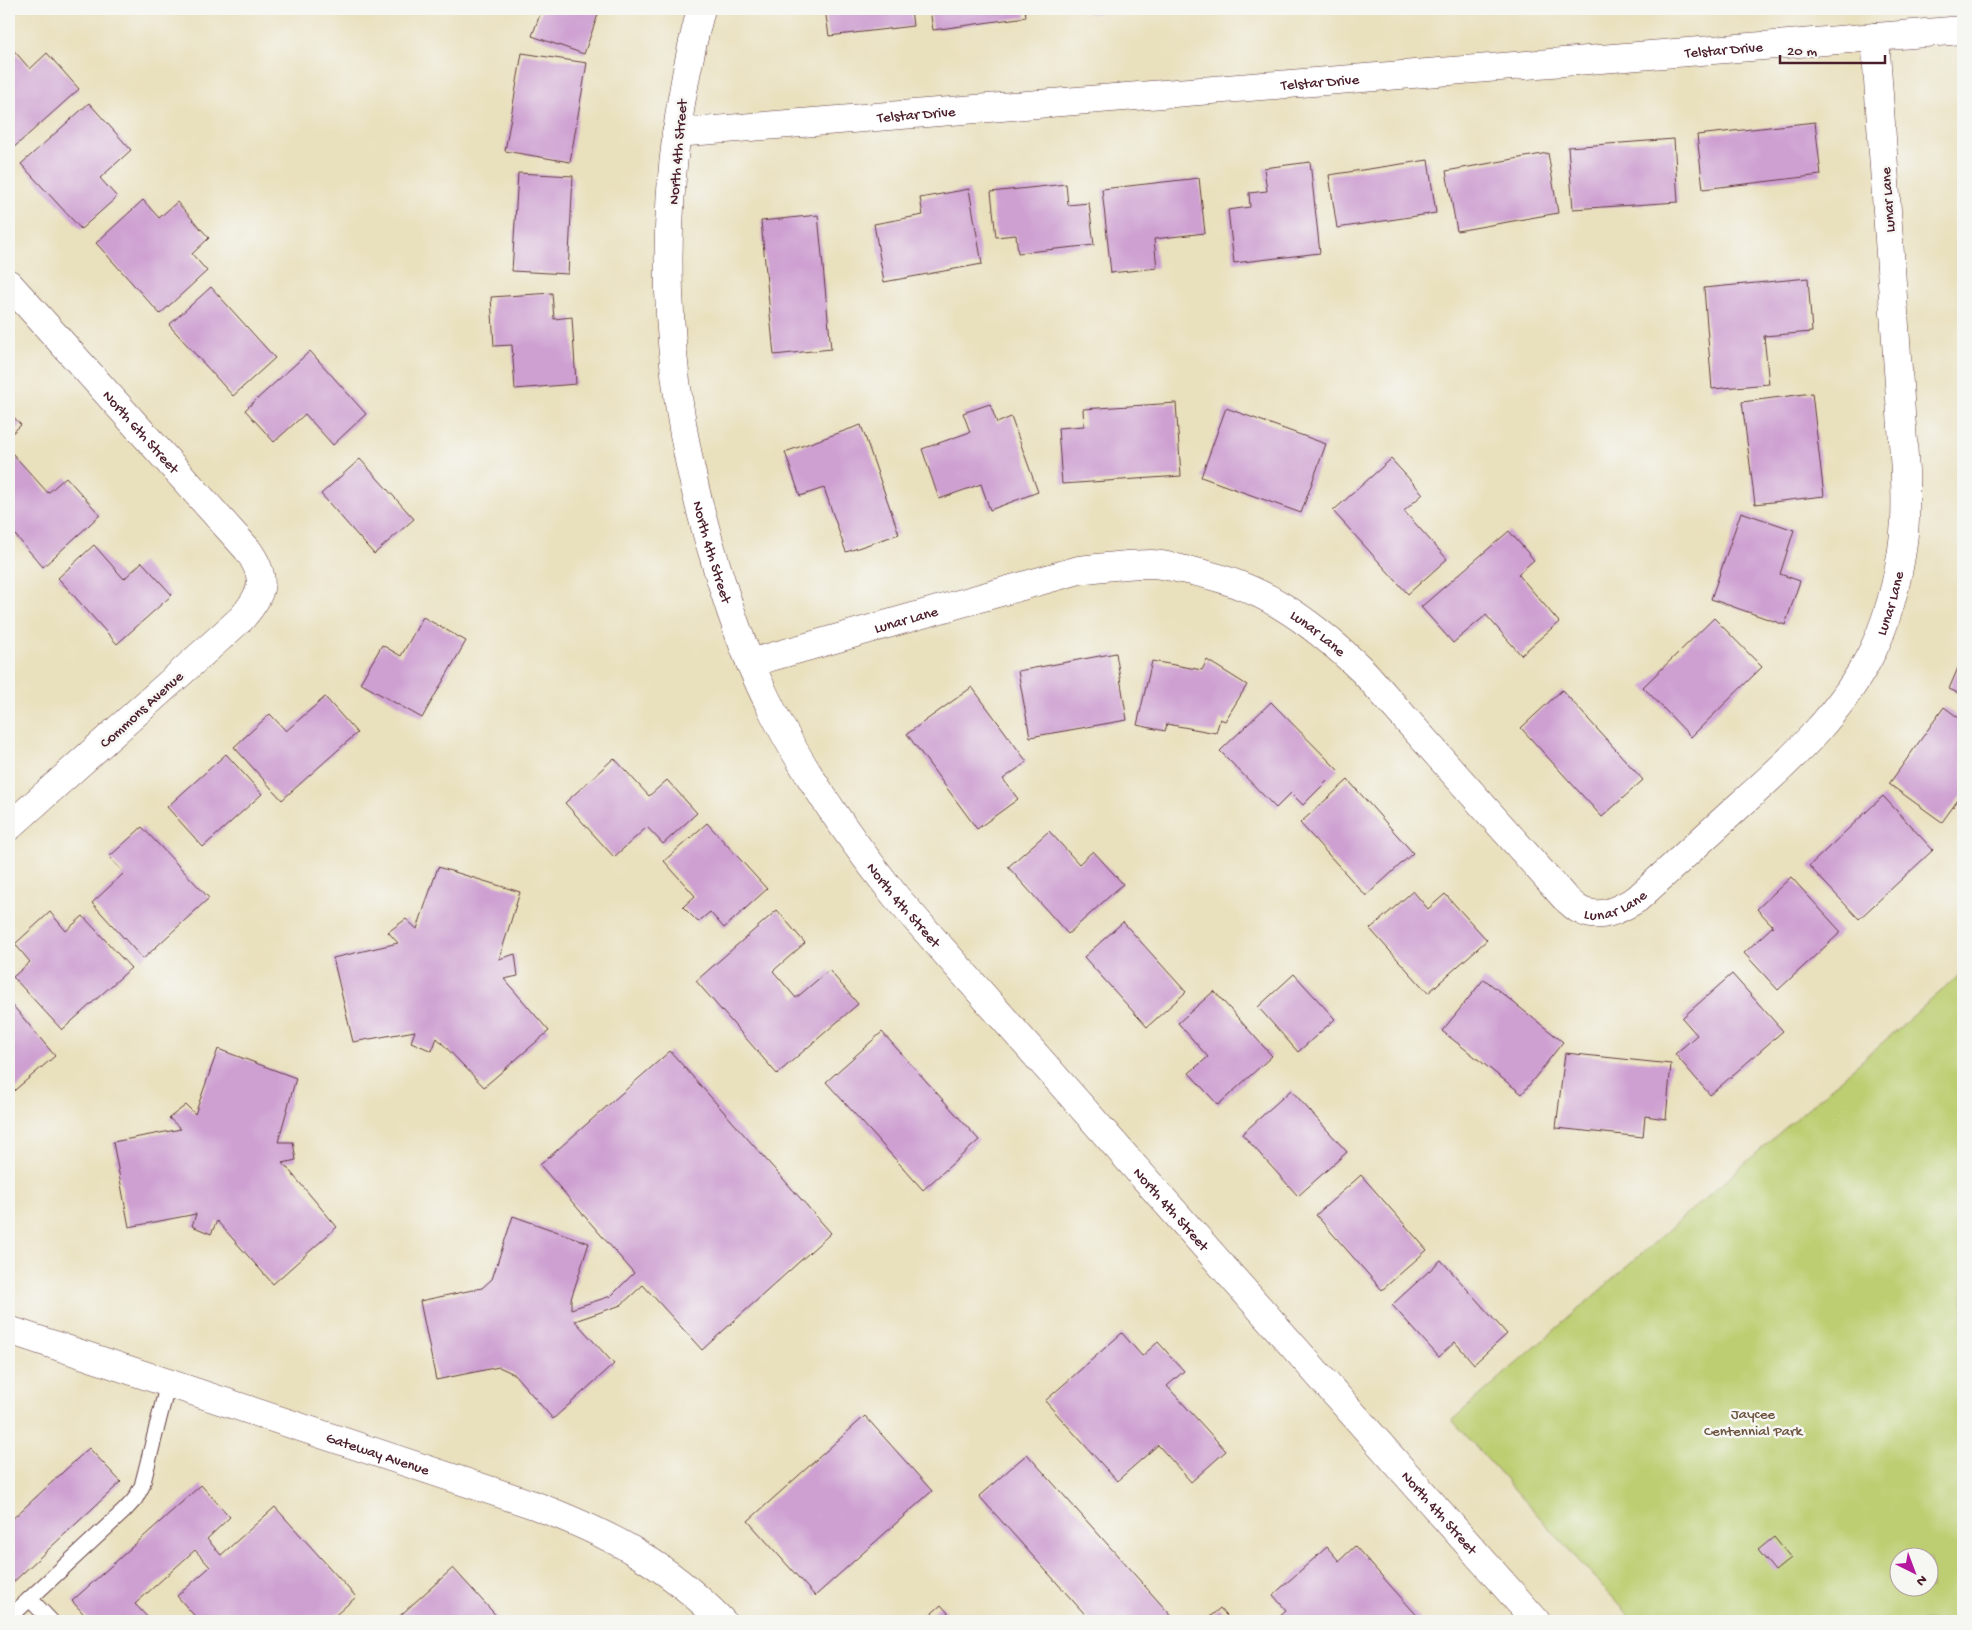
<svg xmlns="http://www.w3.org/2000/svg" width="1972" height="1630" viewBox="0 0 1972 1630" font-family="'Gochi Hand',sans-serif">
<style>
.green{fill:#bcce71;stroke:#83764e;fill-rule:evenodd}
.building{fill:#cea0d1}
.lines{fill:none;stroke-linecap:round;stroke-linejoin:round}
.lane-casing{stroke:#623c41;stroke-width:17}
.street-casing{stroke:#623c41;stroke-width:29}
.secondary-casing{stroke:#623c41;stroke-width:29}
.lane{stroke:#fff;stroke-width:15}
.street{stroke:#fff;stroke-width:28}
.secondary{stroke:#fff;stroke-width:28}
.labels{text-anchor:middle;stroke-width:5;stroke-linejoin:round;paint-order:stroke}
.street-label{font-size:15px;fill:#4a1f2b;stroke:#f6f6f2}
.park-label{font-size:15px;fill:#6c5440;stroke:#f6f6f2}
</style>
<rect width="100%" height="100%" fill="#f6f6f2"/>
<filter id="ink" filterUnits="userSpaceOnUse"><feTurbulence type="fractalNoise" baseFrequency=".02" numOctaves="2"/><feDisplacementMap in="SourceGraphic" scale="10" xChannelSelector="R" yChannelSelector="G"/><feConvolveMatrix kernelMatrix="1 2 1 2 8 2 1 2 1" color-interpolation-filters="sRGB"/></filter>
<filter id="wash" filterUnits="userSpaceOnUse"><feTurbulence type="fractalNoise" baseFrequency=".0096" numOctaves="4" result="noise"/><feDisplacementMap in="SourceGraphic" scale="20" xChannelSelector="R" yChannelSelector="G"/><feGaussianBlur stdDeviation="1.12" result="paint"/><feColorMatrix in="noise" values="0 0 0 0 0 0 0 0 0 0 0 0 0 0 0 0 0 1.4 0 .05"/><feComposite in="paint" operator="in"/></filter>
<g filter="url(#wash)">
<rect width="100%" height="100%" fill="#e9e0bd"/>
<path class="green" d="M1963 972V1621H1633L1452 1420ZM1900 1558H1930V1588H1900Z"/>
<g id="blocks">
<g class="building">
<polygon points="542,9 600,9 584,54 532,36"/>
<polygon points="825,9 911,9 913,26 829,36"/>
<polygon points="930,9 1025,9 1026,17 933,30"/>
<polygon points="1089,9 1122,9 1122,10 1089,14"/>
<polygon points="9,45 30,69 47,53 79,89 11,150 9,148"/>
<polygon points="522,53 587,63 570,162 505,151"/>
<polygon points="89,103 131,150 100,178 117,197 81,229 21,164"/>
<polygon points="1815,122 1821,175 1703,189 1697,135"/>
<polygon points="1674,139 1678,202 1573,209 1568,147"/>
<polygon points="1548,153 1558,213 1457,231 1446,171"/>
<polygon points="1428,160 1436,213 1337,228 1329,175"/>
<polygon points="1310,162 1320,253 1234,263 1228,210 1250,207 1249,193 1267,191 1264,168"/>
<polygon points="518,173 573,176 568,274 512,271"/>
<polygon points="1199,178 1205,233 1154,239 1157,268 1111,273 1102,189"/>
<polygon points="1066,184 1068,205 1089,203 1094,245 1018,253 1016,235 996,237 991,192"/>
<polygon points="969,189 982,264 884,282 874,224 923,215 920,198"/>
<polygon points="143,200 159,218 177,202 209,238 192,254 207,271 160,314 96,243"/>
<polygon points="818,215 831,349 774,355 761,221"/>
<polygon points="1808,278 1812,332 1764,336 1769,384 1712,389 1704,288"/>
<polygon points="211,287 275,358 233,396 169,325"/>
<polygon points="552,293 554,319 572,317 576,384 515,389 512,345 494,346 491,297"/>
<polygon points="310,351 366,414 333,445 305,414 274,442 245,410"/>
<polygon points="1812,393 1824,496 1755,504 1742,402"/>
<polygon points="1176,403 1181,476 1062,484 1058,428 1084,426 1083,409"/>
<polygon points="990,404 997,423 1011,417 1038,492 990,510 981,484 939,499 922,449 970,432 963,413"/>
<polygon points="1226,408 1326,444 1301,513 1201,477"/>
<polygon points="9,412 21,425 9,436"/>
<polygon points="861,425 899,534 846,552 824,488 800,496 785,452"/>
<polygon points="12,453 48,493 66,477 100,515 43,567 9,528 9,456"/>
<polygon points="360,459 414,519 374,554 321,494"/>
<polygon points="1391,459 1423,494 1404,511 1447,559 1408,594 1333,511"/>
<polygon points="1741,512 1794,530 1780,574 1800,581 1785,625 1711,599"/>
<polygon points="1509,531 1534,560 1518,574 1559,622 1521,655 1486,615 1453,643 1421,607"/>
<polygon points="94,545 124,579 142,562 172,595 117,644 58,578"/>
<polygon points="423,617 466,641 422,718 360,683 382,645 401,656"/>
<polygon points="1714,618 1762,667 1691,737 1643,687"/>
<polygon points="1116,653 1127,720 1030,737 1018,671"/>
<polygon points="1963,656 1963,695 1949,689"/>
<polygon points="1207,660 1247,685 1225,721 1220,719 1216,733 1167,724 1165,731 1137,725 1152,661 1202,670"/>
<polygon points="972,687 1027,762 1003,779 1018,799 977,829 907,734"/>
<polygon points="1562,690 1643,780 1602,817 1521,728"/>
<polygon points="325,697 357,733 282,800 234,747 270,714 286,731"/>
<polygon points="1271,702 1338,770 1303,805 1291,793 1276,808 1220,751"/>
<polygon points="1944,707 1963,721 1963,793 1942,822 1889,784"/>
<polygon points="226,754 262,794 203,847 167,807"/>
<polygon points="614,758 649,796 667,780 697,813 663,844 647,827 614,857 565,803"/>
<polygon points="1348,780 1413,853 1366,896 1300,823"/>
<polygon points="1883,796 1933,850 1859,919 1809,866"/>
<polygon points="707,823 767,889 724,928 710,912 698,922 683,907 695,896 664,861"/>
<polygon points="142,827 209,898 143,959 92,903 124,873 109,857"/>
<polygon points="1049,831 1079,864 1093,851 1123,884 1068,934 1008,867"/>
<polygon points="438,867 520,892 499,959 515,954 518,976 504,979 549,1031 484,1087 437,1038 432,1051 411,1042 415,1031 353,1042 333,958 398,943 388,932 406,919 417,929"/>
<polygon points="1791,877 1841,932 1778,990 1744,953 1773,926 1757,909"/>
<polygon points="1413,891 1428,909 1445,894 1487,940 1428,993 1370,929"/>
<polygon points="777,910 805,943 773,971 796,998 829,970 858,1004 777,1074 696,981"/>
<polygon points="50,912 66,931 83,916 131,968 62,1030 13,977 30,962 15,944"/>
<polygon points="1123,922 1186,992 1147,1027 1084,957"/>
<polygon points="1294,974 1335,1019 1298,1052 1258,1007"/>
<polygon points="1732,974 1783,1031 1710,1095 1675,1054 1697,1035 1682,1018"/>
<polygon points="1484,979 1563,1042 1522,1094 1442,1031"/>
<polygon points="1214,991 1272,1056 1218,1105 1189,1073 1208,1057 1178,1023"/>
<polygon points="9,1001 55,1056 9,1095"/>
<polygon points="882,1032 979,1140 923,1190 826,1082"/>
<polygon points="218,1049 296,1078 278,1142 293,1142 296,1160 283,1163 337,1227 273,1284 217,1221 211,1234 192,1226 196,1214 129,1227 113,1142 181,1129 169,1118 186,1105 195,1114"/>
<polygon points="670,1051 831,1233 702,1350 643,1285 621,1305 575,1321 614,1364 553,1419 514,1374 499,1367 436,1380 420,1301 482,1288 492,1279 513,1216 589,1243 571,1299 571,1309 611,1296 634,1273 540,1165"/>
<polygon points="1565,1053 1671,1064 1666,1119 1645,1116 1643,1137 1556,1128"/>
<polygon points="1291,1090 1347,1152 1298,1196 1242,1134"/>
<polygon points="1361,1175 1427,1250 1382,1290 1316,1215"/>
<polygon points="1441,1260 1507,1334 1474,1364 1455,1342 1439,1357 1392,1305"/>
<polygon points="1122,1333 1142,1356 1158,1342 1184,1371 1167,1386 1226,1451 1191,1482 1158,1445 1117,1481 1045,1401"/>
<polygon points="865,1416 932,1491 815,1596 748,1521"/>
<polygon points="89,1448 121,1482 9,1586 9,1522"/>
<polygon points="1027,1454 1175,1620 1174,1621 1091,1621 979,1496"/>
<polygon points="201,1485 230,1517 207,1539 221,1555 275,1507 356,1597 329,1621 199,1621 177,1596 210,1567 195,1550 135,1604 151,1621 90,1621 72,1601"/>
<polygon points="1774,1537 1791,1558 1775,1571 1758,1550"/>
<polygon points="1355,1546 1422,1621 1273,1621 1286,1610 1273,1595 1327,1547 1339,1561"/>
<polygon points="453,1568 501,1621 394,1621"/>
<polygon points="941,1605 955,1621 923,1621"/>
<polygon points="1220,1608 1231,1621 1205,1621"/>
</g>
</g>
</g>
<g filter="url(#ink)">
<use href="#blocks" fill-opacity="0" stroke="#623c41" stroke-width="1"/>
<g class="lines">
<g class="lane-casing">
<g id="lane">
<polyline points="30,1599 51,1621"/>
<polyline points="9,1618 124,1511 135,1499 142,1486 168,1383"/>
</g>
</g>
<g class="street-casing">
<g id="street">
<path id="s1" d="M676 133 1963 30"/>
<path id="s2" d="M9 284 247 549C268 578 264 592 242 618L9 827"/>
<path id="s3" d="M750 663 1079 570C1103 567 1127 564 1151 564 1161 564 1172 567 1181 569 1258 582 1309 619 1364 672L1564 897C1569 901 1574 907 1580 910 1599 921 1620 909 1637 899 1671 868 1706 836 1740 805 1792 759 1843 712 1874 648 1891 612 1903 560 1905 520 1906 504 1905 488 1905 471L1875 37"/>
<path id="s4" d="M9 1330 534 1505C610 1534 664 1562 722 1621"/>
</g>
</g>
<g class="secondary-casing">
<g id="secondary">
<path id="s5" d="M701 9C652 196 659 387 718 571 732 618 749 665 771 708 806 777 849 838 897 898L1536 1621"/>
</g>
</g>
<use href="#lane" class="lane"/>
<use href="#street" class="street"/>
<use href="#secondary" class="secondary"/>
</g>
</g>
<g class="labels">
<g class="street-label">
<text dy="5" stroke="none"><textPath href="#s1" startOffset="1051">Telstar Drive</textPath></text>
<text dy="5" stroke="none"><textPath href="#s1" startOffset="646">Telstar Drive</textPath></text>
<text dy="5" stroke="none"><textPath href="#s1" startOffset="241">Telstar Drive</textPath></text>
<text transform="translate(677 152) rotate(-85)" y="5">North 4th Street</text>
<text transform="translate(1887 200) rotate(-94)" y="5">Lunar Lane</text>
<text dy="5" stroke="none"><textPath href="#s2" startOffset="198">North 6th Street</textPath></text>
<text dy="5" stroke="none"><textPath href="#s5" startOffset="550">North 4th Street</textPath></text>
<text dy="5" stroke="none"><textPath href="#s3" startOffset="1436">Lunar Lane</textPath></text>
<text dy="5" stroke="none"><textPath href="#s3" startOffset="162">Lunar Lane</textPath></text>
<text dy="5" stroke="none"><textPath href="#s3" startOffset="598">Lunar Lane</textPath></text>
<text transform="translate(141 709) rotate(-42)" y="5">Commons Avenue</text>
<text dy="5" stroke="none"><textPath href="#s3" startOffset="1018">Lunar Lane</textPath></text>
<text dy="5" stroke="none"><textPath href="#s5" startOffset="955">North 4th Street</textPath></text>
<text dy="5" stroke="none"><textPath href="#s5" startOffset="1360">North 4th Street</textPath></text>
<text dy="5" stroke="none"><textPath href="#s4" startOffset="389">Gateway Avenue</textPath></text>
<text dy="5" stroke="none"><textPath href="#s5" startOffset="1765">North 4th Street</textPath></text>
</g>
<g class="park-label">
<text x="1753" y="1418">Jaycee<tspan x="1753" dy="17">Centennial Park</tspan></text>
</g>
</g>
<rect width="1972" height="1630" fill="none" stroke="#f6f6f2" stroke-width="30"/>
<g transform="translate(1914 1572) rotate(138)"><circle r="24" fill="#f6f6f2" stroke="#b1a0a2"/>
<path d="M0-4L9 19L0 12L-9 19Z" fill="#b5179e"/>
<text y="-8" font-size="14" font-weight="bold" text-anchor="middle" fill="#4a1f2b">N</text>
</g>
<path d="M1780 55v8h105v-8" fill="none" stroke="#4a1f2b" stroke-width="2.5"/>
<text x="1787" y="55" font-size="15" fill="#4a1f2b" stroke="#f6f6f2" stroke-width="4" paint-order="stroke">20 m</text>
</svg>
